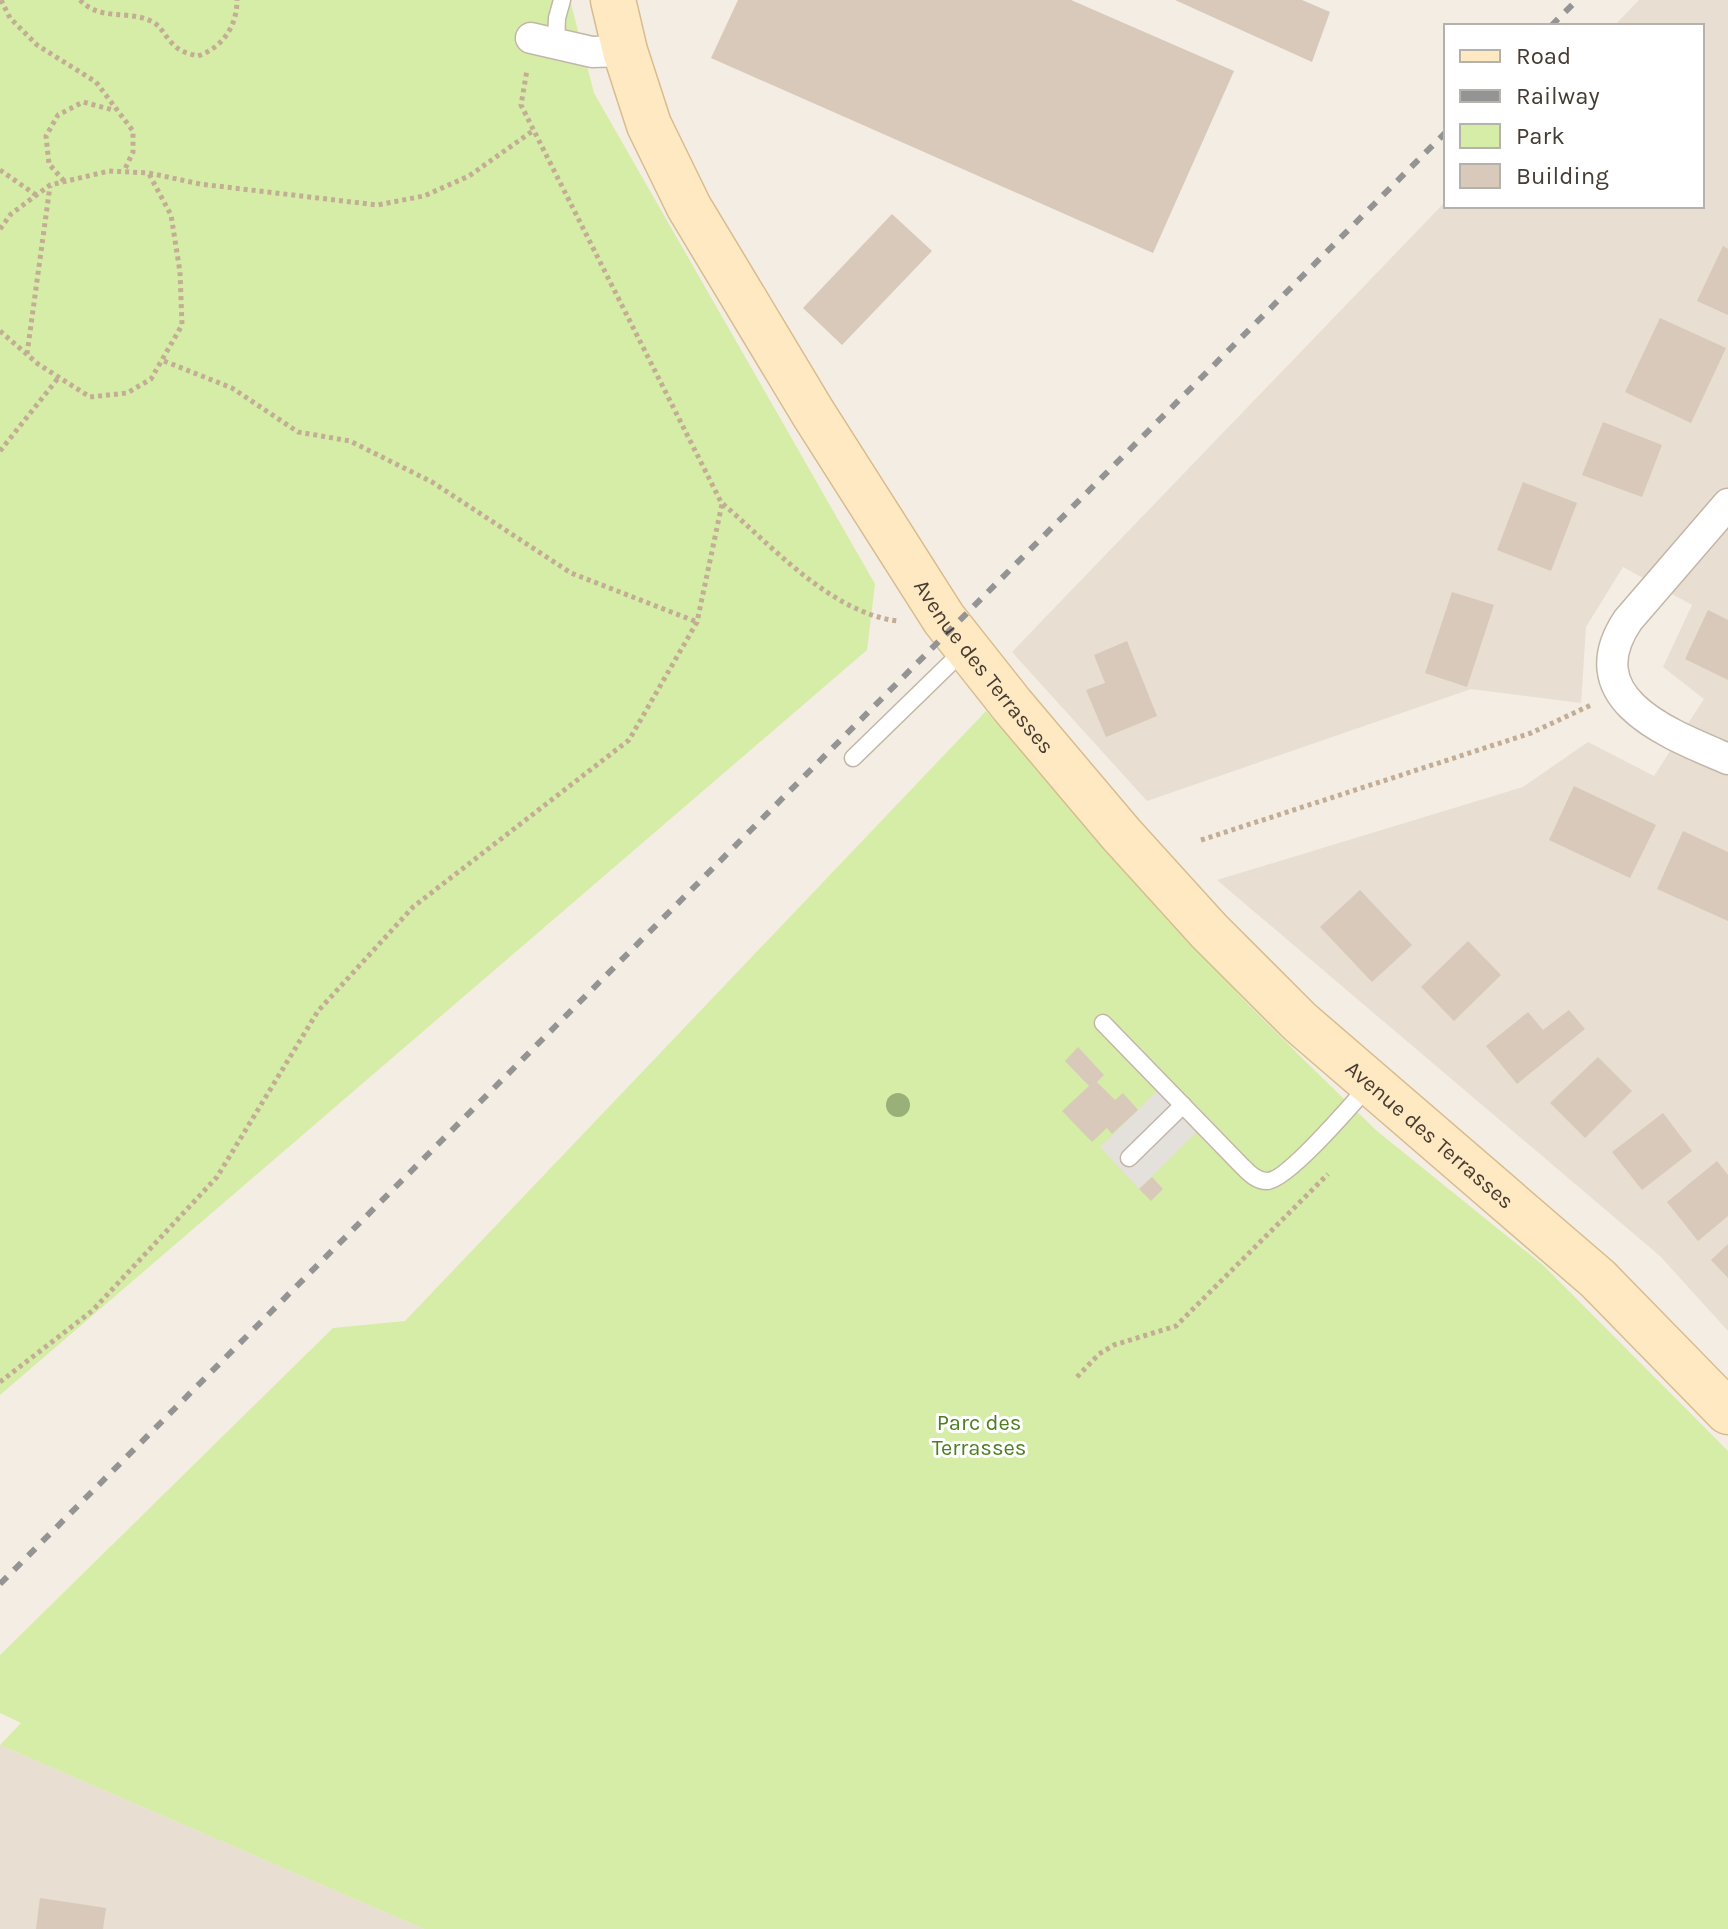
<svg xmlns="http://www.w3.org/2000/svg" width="1728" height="1929" viewBox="0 0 1728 1929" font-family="Karla,sans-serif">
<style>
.residential{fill:#e8ded1}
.green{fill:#d6eda7}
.parking{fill:#e4e0dc}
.building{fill:#d9c9ba}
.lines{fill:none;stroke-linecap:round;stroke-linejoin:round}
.lane-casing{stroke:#c3b6a8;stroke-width:19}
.street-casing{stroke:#c3b6a8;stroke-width:33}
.secondary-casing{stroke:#d8bc8e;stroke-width:47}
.path{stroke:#c3ad95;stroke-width:5;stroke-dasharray:4 4;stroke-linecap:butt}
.lane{stroke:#fff;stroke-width:16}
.street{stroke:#fff;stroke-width:30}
.secondary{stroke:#ffe9c2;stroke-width:44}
.rail{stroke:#949494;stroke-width:6;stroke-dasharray:10 10;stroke-linecap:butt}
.tree{fill:#99b078}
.labels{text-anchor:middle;stroke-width:6;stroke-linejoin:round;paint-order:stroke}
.street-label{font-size:22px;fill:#463c33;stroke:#fff}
.park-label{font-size:22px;fill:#4f7e20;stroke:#fff}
</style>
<rect width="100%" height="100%" fill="#f4ede3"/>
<g class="residential">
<polygon points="1639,0 1728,0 1728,1331 1660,1256 1217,880 1523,787 1588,742 1654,776 1704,699 1663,667 1692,605 1623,567 1586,627 1581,703 1471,689 1147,801 1012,652 1446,201 1446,206 1702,206 1702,26 1614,26"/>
<polygon points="0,1745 424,1929 0,1929"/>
</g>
<g class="green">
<polygon points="0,0 570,0 594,93 875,584 867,650 0,1395"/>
<polygon points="986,711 1242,998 1303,1059 1377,1131 1544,1266 1728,1451 1728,1929 424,1929 0,1745 21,1723 0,1713 0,1655 333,1328 405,1321"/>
</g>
<polygon class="parking" points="1163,1085 1203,1126 1139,1189 1100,1147"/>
<g class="building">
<polygon points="738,0 1071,0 1234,71 1153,253 711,58"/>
<polygon points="1175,0 1302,0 1330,12 1312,62"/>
<polygon points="892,214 932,251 842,345 803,308"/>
<polygon points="1723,246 1728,249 1728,315 1697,301"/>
<polygon points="1660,318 1726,348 1691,423 1625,392"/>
<polygon points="1603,422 1662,445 1642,497 1582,475"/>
<polygon points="1523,482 1577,503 1551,571 1497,550"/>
<polygon points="1452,592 1494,605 1467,687 1425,673"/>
<polygon points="1708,610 1728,620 1728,680 1685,659"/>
<polygon points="1127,641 1157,716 1106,737 1086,690 1105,683 1094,655"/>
<polygon points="1574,786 1656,825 1630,878 1549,840"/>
<polygon points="1683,831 1728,852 1728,921 1657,889"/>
<polygon points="1360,890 1412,945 1372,982 1320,927"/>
<polygon points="1468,941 1501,975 1454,1021 1421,987"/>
<polygon points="1569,1010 1585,1029 1517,1084 1486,1046 1528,1012 1543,1030"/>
<polygon points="1078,1047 1104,1075 1097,1082 1115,1100 1123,1093 1138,1110 1112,1134 1107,1128 1092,1142 1062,1111 1089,1086 1065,1061"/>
<polygon points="1598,1057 1632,1091 1585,1138 1550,1103"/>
<polygon points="1663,1113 1692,1151 1642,1190 1612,1152"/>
<polygon points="1717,1161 1728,1175 1728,1216 1698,1241 1667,1202"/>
<polygon points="1152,1177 1163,1189 1151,1201 1139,1189"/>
<polygon points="1728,1244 1728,1278 1711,1260"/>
<polygon points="40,1898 106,1908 103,1929 36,1929"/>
</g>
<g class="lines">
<g class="lane-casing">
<g id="lane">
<polyline points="556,44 557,18 562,0"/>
<polyline points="853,758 966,648"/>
<path d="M1103 1023 1241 1165C1248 1172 1256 1181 1267 1181 1287 1181 1354 1102 1370 1084"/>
<polyline points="1129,1158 1183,1105"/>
</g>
</g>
<g class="street-casing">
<g id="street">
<polyline points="531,38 592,52 625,51"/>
<path d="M1728 504 1628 620C1574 700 1672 735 1728 759"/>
</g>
</g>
<g class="secondary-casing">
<g id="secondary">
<path id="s1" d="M613 0 625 51 649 125 689 207 813 413 944 619 1012 705 1121 834 1209 931 1300 1022 1598 1279 1728 1412"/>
</g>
</g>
<g class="path">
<polyline points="1,0 10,18 37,45 96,82 133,131 133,152 124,171"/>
<path d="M80 0C101 22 128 9 153 22 163 28 166 39 175 46 181 52 190 54 198 56 223 47 237 26 237 0"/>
<polyline points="0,170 36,195"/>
<polyline points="64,181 49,164 46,136 58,115 83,102 113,110"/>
<polyline points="0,229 11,214 50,185 109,171 149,173 200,184 377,205 424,196 469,176 534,130"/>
<polyline points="0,331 38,364 90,397 127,393 151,379 182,325 180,272 171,215 149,174"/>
<polyline points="27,354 50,186"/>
<polyline points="164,361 232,388 298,432 350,441 432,482 571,573 697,622"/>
<polyline points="0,451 59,377"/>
<path d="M723 504C772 546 831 613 898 621"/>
<polyline points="1201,840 1531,733 1591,705"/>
<polyline points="1077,1377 1099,1354 1114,1345 1176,1326 1328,1174"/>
<polyline points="0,1382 92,1311 217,1177 318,1011 413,907 629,740 697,622 722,504 521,105 527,70"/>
</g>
<use href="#lane" class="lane"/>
<use href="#street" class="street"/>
<use href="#secondary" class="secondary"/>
<g class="rail">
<polyline points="1551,26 1577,0"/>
<polyline points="0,1584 1446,132"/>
</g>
</g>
<circle class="tree" cx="898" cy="1105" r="12"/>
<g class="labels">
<g class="street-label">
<text dy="8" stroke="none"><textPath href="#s1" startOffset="768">Avenue des Terrasses</textPath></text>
<text dy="8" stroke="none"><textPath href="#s1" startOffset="1416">Avenue des Terrasses</textPath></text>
</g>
<g class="park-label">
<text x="979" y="1430">Parc des<tspan x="979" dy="25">Terrasses</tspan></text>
</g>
</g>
<rect x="1444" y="24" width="260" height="184" fill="#ffffff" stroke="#b5b1ad" stroke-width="2"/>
<rect x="1460" y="50" width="40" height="12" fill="#ffe9c2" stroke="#b5b1ad" stroke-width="2"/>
<text x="1516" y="64" font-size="24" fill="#463c33">Road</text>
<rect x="1460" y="90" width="40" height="12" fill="#949494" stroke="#b5b1ad" stroke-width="2"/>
<text x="1516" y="104" font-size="24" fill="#463c33">Railway</text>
<rect x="1460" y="124" width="40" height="24" fill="#d6eda7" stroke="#b5b1ad" stroke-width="2"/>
<text x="1516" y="144" font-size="24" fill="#463c33">Park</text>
<rect x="1460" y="164" width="40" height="24" fill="#d9c9ba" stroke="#b5b1ad" stroke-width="2"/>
<text x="1516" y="184" font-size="24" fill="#463c33">Building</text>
</svg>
